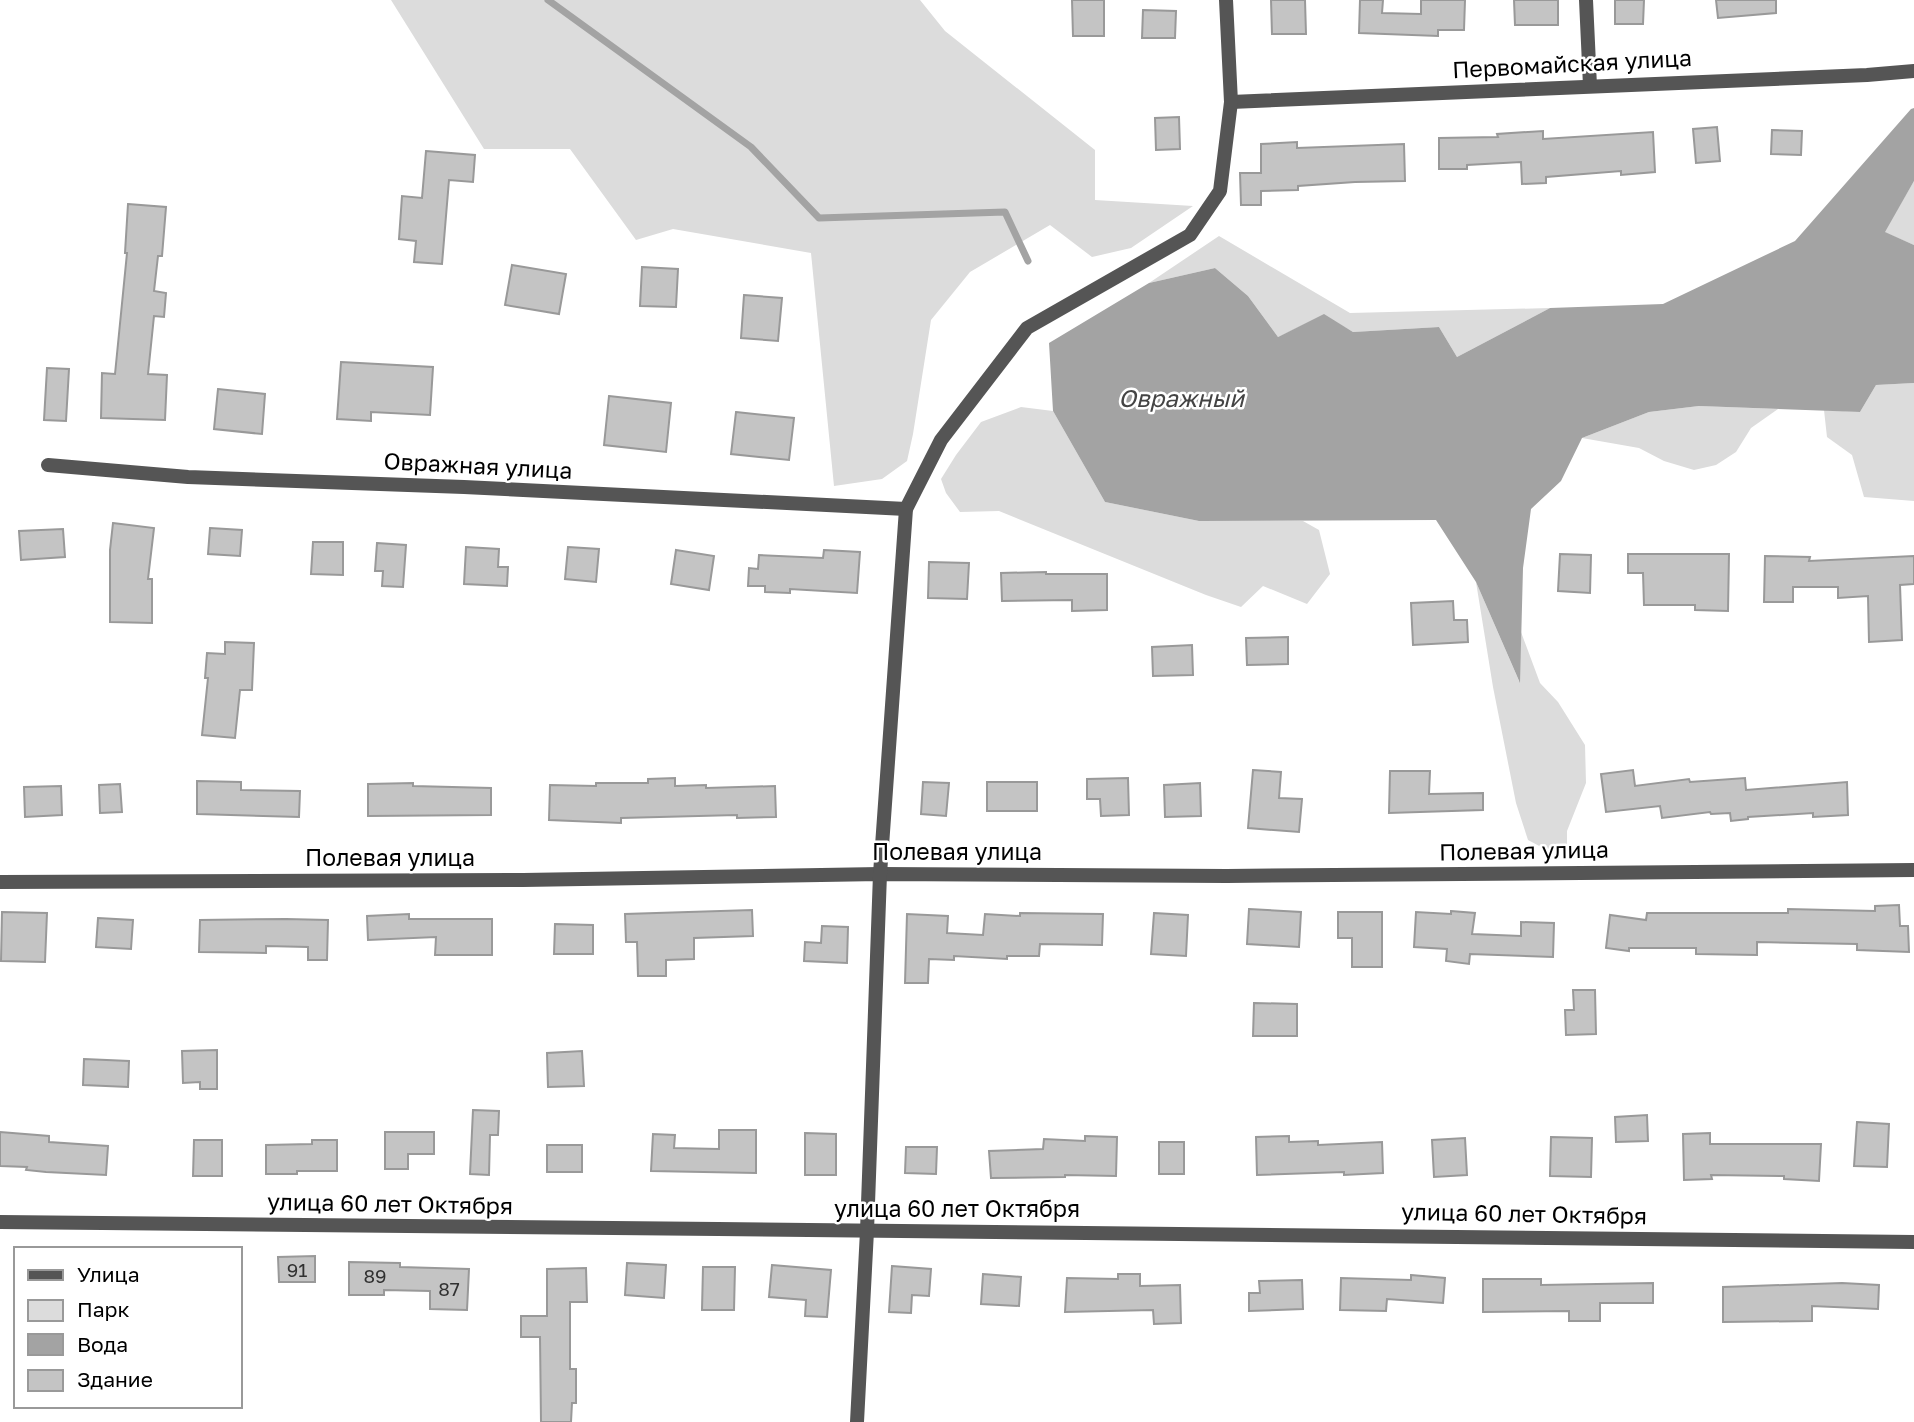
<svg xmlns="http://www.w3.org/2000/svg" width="1914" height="1422" viewBox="0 0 1914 1422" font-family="'Golos Text',sans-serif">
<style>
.green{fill:#dcdcdc}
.water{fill:#a3a3a3}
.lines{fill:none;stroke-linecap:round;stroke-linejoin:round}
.stream{stroke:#a3a3a3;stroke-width:7}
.building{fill:#c4c4c4;stroke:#999;stroke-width:2}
.minor{stroke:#555;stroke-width:14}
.tertiary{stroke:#555;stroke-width:14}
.labels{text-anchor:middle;stroke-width:5;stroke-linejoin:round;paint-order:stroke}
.number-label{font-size:19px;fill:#313131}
.street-label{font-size:23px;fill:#000;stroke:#fff}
.water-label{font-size:24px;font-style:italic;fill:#444;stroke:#fff}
</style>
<rect width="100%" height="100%" fill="#fff"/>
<g class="green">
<polygon points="391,0 920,0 945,31 1095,150 1095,200 1193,206 1131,248 1092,257 1050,225 970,272 931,320 913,434 907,461 882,479 834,486 811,253 673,229 636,240 570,149 484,149"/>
<polygon points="1914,181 1914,245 1884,232"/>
<polygon points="1219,236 1350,313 1550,308 1457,357 1439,327 1353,332 1324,315 1278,337 1248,296 1215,268 1149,283"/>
<polygon points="1914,383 1914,501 1864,497 1852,455 1827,437 1824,410 1860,412 1876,385"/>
<polygon points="1699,406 1778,409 1751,428 1736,452 1716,465 1694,470 1664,461 1639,448 1582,438 1649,412"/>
<polygon points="1021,407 1053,411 1105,502 1199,521 1303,521 1319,530 1330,574 1307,604 1263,586 1241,607 1206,595 999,511 960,512 946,493 941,479 956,455 981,422"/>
<polygon points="1476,582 1519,681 1521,632 1540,683 1558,702 1585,745 1586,783 1567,831 1567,844 1559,850 1545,849 1528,840 1516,803 1493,687"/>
</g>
<polygon class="water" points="1914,108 1914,181 1885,232 1914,245 1914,383 1876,385 1860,412 1699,406 1649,412 1582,438 1561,481 1531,509 1523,568 1520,683 1476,582 1436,520 1199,521 1105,502 1053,411 1049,343 1149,283 1215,268 1248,296 1278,337 1324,314 1353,332 1439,327 1457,357 1550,308 1663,304 1795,241 1911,109"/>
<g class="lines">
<polyline class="stream" points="548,0 751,147 819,218 1005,212 1028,261"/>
</g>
<g class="building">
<polygon points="1072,0 1104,0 1104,36 1073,36"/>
<polygon points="1271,0 1305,0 1306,34 1272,34"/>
<polygon points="1360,0 1383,0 1382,13 1421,14 1421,0 1465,0 1464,30 1438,30 1438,36 1359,33"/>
<polygon points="1514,0 1558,0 1558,25 1515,25"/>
<polygon points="1615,0 1644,0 1643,24 1615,24"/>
<polygon points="1716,0 1776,0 1776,13 1718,18"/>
<polygon points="1143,10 1176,11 1175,38 1142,38"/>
<polygon points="1179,117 1180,149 1156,150 1155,118"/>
<polygon points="1717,127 1720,161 1696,163 1693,129"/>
<polygon points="1772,130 1802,131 1801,155 1771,154"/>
<polygon points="1543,131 1543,139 1653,132 1655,172 1621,175 1621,171 1546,177 1546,183 1522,184 1521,162 1467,165 1467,169 1439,169 1439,138 1498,137 1497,134"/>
<polygon points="1297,142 1297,148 1404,144 1405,181 1355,182 1298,186 1298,190 1261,191 1261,205 1241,205 1240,173 1261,173 1261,144"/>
<polygon points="426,151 475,155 473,182 449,180 442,264 414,262 416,241 399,239 402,196 422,198"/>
<polygon points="128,204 166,207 162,256 158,256 154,291 166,293 164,317 154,316 148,374 167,375 165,420 101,418 102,373 115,374 127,253 125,253"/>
<polygon points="512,265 566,274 559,314 505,305"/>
<polygon points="642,267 678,269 676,307 640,306"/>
<polygon points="744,295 782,298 778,341 741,338"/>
<polygon points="341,362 433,367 430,415 371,412 371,421 337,419"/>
<polygon points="47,368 69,369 66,421 44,420"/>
<polygon points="218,389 265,394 262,434 214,429"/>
<polygon points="609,396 671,403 666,452 604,445"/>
<polygon points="736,412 794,418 789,460 731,454"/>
<polygon points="113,523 154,528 148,579 152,579 152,623 110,622 110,550"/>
<polygon points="210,528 242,530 240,556 208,554"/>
<polygon points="63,529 65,557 21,560 19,531"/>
<polygon points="313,542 343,542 343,575 311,574"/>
<polygon points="377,543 406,545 403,587 382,586 383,571 375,571"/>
<polygon points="466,547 499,549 498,567 508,567 507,586 464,584"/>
<polygon points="568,547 599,549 596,582 565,579"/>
<polygon points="676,550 714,556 709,590 671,584"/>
<polygon points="824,550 860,552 857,593 790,589 790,593 765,592 765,586 748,586 749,568 758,569 759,555 823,558"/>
<polygon points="1560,554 1591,555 1590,593 1558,591"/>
<polygon points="1628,554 1729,554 1728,611 1695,610 1695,605 1644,605 1643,573 1628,573"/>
<polygon points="1765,556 1810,557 1809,561 1914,556 1914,584 1900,585 1902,640 1869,642 1868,596 1838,598 1838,587 1793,587 1793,602 1764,602"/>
<polygon points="929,562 969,563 967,599 928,598"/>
<polygon points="1046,572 1046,574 1107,574 1107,610 1072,611 1072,600 1002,601 1001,573"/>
<polygon points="1453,601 1454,620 1467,620 1468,642 1413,645 1411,603"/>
<polygon points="1288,637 1288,664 1247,665 1246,638"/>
<polygon points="225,642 254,643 252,690 240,690 235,738 202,735 208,678 205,678 207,653 225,654"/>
<polygon points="1192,645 1193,675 1153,676 1152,647"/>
<polygon points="1253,770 1281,772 1279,798 1302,799 1299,832 1248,828"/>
<polygon points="1633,770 1635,786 1689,779 1690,782 1745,778 1746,790 1847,782 1848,815 1813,817 1813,813 1748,817 1748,819 1731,821 1730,813 1711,814 1710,812 1662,818 1660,806 1606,812 1601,774"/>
<polygon points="1390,771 1430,771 1429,794 1483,793 1483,810 1389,813"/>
<polygon points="675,778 675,786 706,785 706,788 775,786 776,817 737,818 737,815 621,818 621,823 549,820 550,785 596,786 596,783 648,783 648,779"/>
<polygon points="1128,778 1129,815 1101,816 1100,799 1087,799 1087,779"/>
<polygon points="197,781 241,782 241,790 300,791 299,817 197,814"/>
<polygon points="923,782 949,783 946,816 921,814"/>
<rect x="987" y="782" width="50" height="29"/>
<polygon points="413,783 413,786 491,788 491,815 368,816 368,784"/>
<polygon points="1200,783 1201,816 1165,817 1164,785"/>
<polygon points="120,784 122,812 100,813 99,785"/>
<polygon points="61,786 62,815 25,817 24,787"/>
<polygon points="1899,905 1900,926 1908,926 1909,952 1857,950 1857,944 1757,942 1757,955 1696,954 1696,948 1629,948 1629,951 1606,948 1610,915 1646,920 1647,913 1788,913 1788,909 1875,911 1875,906"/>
<polygon points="1249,909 1301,912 1299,947 1247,944"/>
<polygon points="752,910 753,936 694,938 694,959 666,960 666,976 638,976 637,942 626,942 625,914"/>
<polygon points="1451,911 1475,913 1472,934 1521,936 1521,922 1554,923 1553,957 1470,954 1469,964 1446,961 1447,949 1414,947 1416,912 1451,914"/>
<polygon points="2,912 47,913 45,962 1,961"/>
<polygon points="1338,912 1382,912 1382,967 1352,967 1352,938 1338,938"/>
<polygon points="1020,913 1103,914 1102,945 1040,944 1039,956 1007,956 1007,959 954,956 954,960 929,959 928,983 905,983 907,914 948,916 947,933 983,935 985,914 1020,916"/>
<polygon points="1154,913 1188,915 1186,956 1151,954"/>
<polygon points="409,914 409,919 492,919 492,955 435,955 436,937 368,940 367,916"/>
<polygon points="98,918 133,920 131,949 96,947"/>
<polygon points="286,919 328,920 327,960 308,960 308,947 266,946 266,953 199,952 200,920"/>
<polygon points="555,924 593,925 593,954 554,954"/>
<polygon points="822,926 848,927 847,963 804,961 805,942 821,943"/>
<polygon points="1573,990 1595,990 1596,1034 1566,1035 1565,1010 1574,1010"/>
<polygon points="1254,1003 1297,1004 1297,1036 1253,1036"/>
<polygon points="217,1050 217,1089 200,1089 200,1082 183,1083 182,1051"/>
<polygon points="582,1051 584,1086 548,1087 547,1053"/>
<polygon points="84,1059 129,1061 128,1087 83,1085"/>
<polygon points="473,1110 499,1111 498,1135 490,1135 489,1175 470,1174"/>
<polygon points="1647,1115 1648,1141 1616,1142 1615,1117"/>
<polygon points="1857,1122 1889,1124 1887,1167 1854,1166"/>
<polygon points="719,1130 756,1130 756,1173 651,1171 653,1134 675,1135 674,1148 719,1149"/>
<polygon points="0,1132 49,1136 49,1142 108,1146 106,1175 46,1172 26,1170 27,1167 0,1166"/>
<polygon points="385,1132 434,1132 434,1154 408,1154 408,1169 385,1169"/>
<polygon points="805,1133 836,1134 836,1175 805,1175"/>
<polygon points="1710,1133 1710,1144 1821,1144 1819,1181 1784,1179 1784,1176 1711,1175 1712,1179 1684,1180 1683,1134"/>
<polygon points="1085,1136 1117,1137 1116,1176 1065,1175 1065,1177 991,1178 989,1151 1043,1149 1044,1139 1085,1141"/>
<polygon points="1289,1136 1289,1142 1318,1141 1318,1145 1382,1142 1383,1173 1344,1175 1344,1172 1257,1175 1256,1137"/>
<polygon points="1551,1137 1592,1138 1591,1177 1550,1176"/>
<polygon points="1465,1138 1467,1175 1434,1177 1432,1140"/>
<polygon points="194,1140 222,1140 222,1176 193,1176"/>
<polygon points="312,1140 337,1140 337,1171 297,1171 297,1174 266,1174 266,1145 312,1144"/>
<rect x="1159" y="1142" width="25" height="32"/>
<rect x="547" y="1145" width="35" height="27"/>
<polygon points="906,1147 937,1147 936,1174 905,1173"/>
<polygon points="315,1256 315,1282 279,1282 278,1257"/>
<polygon points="349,1262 400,1263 400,1267 469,1269 467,1310 430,1309 430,1291 384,1290 384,1295 349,1295"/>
<polygon points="627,1263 666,1265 664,1298 625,1295"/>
<polygon points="772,1265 831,1270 827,1317 805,1316 806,1300 769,1297"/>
<polygon points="892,1266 931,1269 929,1296 912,1295 911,1313 889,1312"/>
<polygon points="703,1267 735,1267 734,1310 702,1310"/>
<polygon points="586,1268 587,1302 570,1302 570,1369 576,1369 576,1403 572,1403 571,1422 541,1422 540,1337 521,1337 521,1316 547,1316 547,1269"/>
<polygon points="983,1274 1021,1277 1019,1306 981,1304"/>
<polygon points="1118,1274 1140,1274 1140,1286 1180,1285 1181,1323 1154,1324 1153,1310 1065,1312 1067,1278 1118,1279"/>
<polygon points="1411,1275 1445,1278 1443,1303 1387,1299 1386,1311 1340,1310 1341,1278 1411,1280"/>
<polygon points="1483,1279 1541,1279 1541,1285 1653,1283 1653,1303 1600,1303 1600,1321 1569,1321 1569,1311 1483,1312"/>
<polygon points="1302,1280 1303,1309 1249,1311 1249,1293 1260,1293 1259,1281"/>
<polygon points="1842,1283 1879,1285 1878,1309 1812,1306 1812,1321 1723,1322 1723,1287"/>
</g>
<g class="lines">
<g class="minor">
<polyline points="1586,0 1590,86"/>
<polyline points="1231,102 1867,75 1914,71"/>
<polyline points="48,465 188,477 464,487 906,509"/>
<polyline points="0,882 523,880 880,874 1227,876 1914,870"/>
<path d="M0 1222C638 1229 1276 1233 1914 1242"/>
</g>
<polyline class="tertiary" points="857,1422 867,1231 880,874 906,509 941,440 1027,328 1190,235 1220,191 1231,102 1226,0"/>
</g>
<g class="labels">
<g class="number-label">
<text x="297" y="1277">91</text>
<text x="375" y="1283">89</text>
<text x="449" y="1296">87</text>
</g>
<g class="street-label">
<text transform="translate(1572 64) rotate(-3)" y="8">Первомайская улица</text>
<text transform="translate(478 466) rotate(3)" y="8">Овражная улица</text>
<text transform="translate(1524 851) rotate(-1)" y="8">Полевая улица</text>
<text x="957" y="860">Полевая улица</text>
<text x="390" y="866">Полевая улица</text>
<text transform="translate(390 1204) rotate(1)" y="8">улица 60 лет Октября</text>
<text x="957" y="1217">улица 60 лет Октября</text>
<text transform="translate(1524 1214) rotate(1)" y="8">улица 60 лет Октября</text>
</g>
<g class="water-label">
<text x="1181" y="407">Овражный</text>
</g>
</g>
<rect x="14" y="1247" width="228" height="161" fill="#ffffff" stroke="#999999" stroke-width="2"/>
<rect x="28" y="1270" width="35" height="10" fill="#555555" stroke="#999999" stroke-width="2"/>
<text x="77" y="1282" font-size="21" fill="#000000">Улица</text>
<rect x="28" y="1300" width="35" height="21" fill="#dcdcdc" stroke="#999999" stroke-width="2"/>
<text x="77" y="1317" font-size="21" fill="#000000">Парк</text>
<rect x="28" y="1334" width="35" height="21" fill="#a3a3a3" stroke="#999999" stroke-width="2"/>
<text x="77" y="1352" font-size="21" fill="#000000">Вода</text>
<rect x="28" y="1370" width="35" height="21" fill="#c4c4c4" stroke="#999999" stroke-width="2"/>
<text x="77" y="1387" font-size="21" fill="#000000">Здание</text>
</svg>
